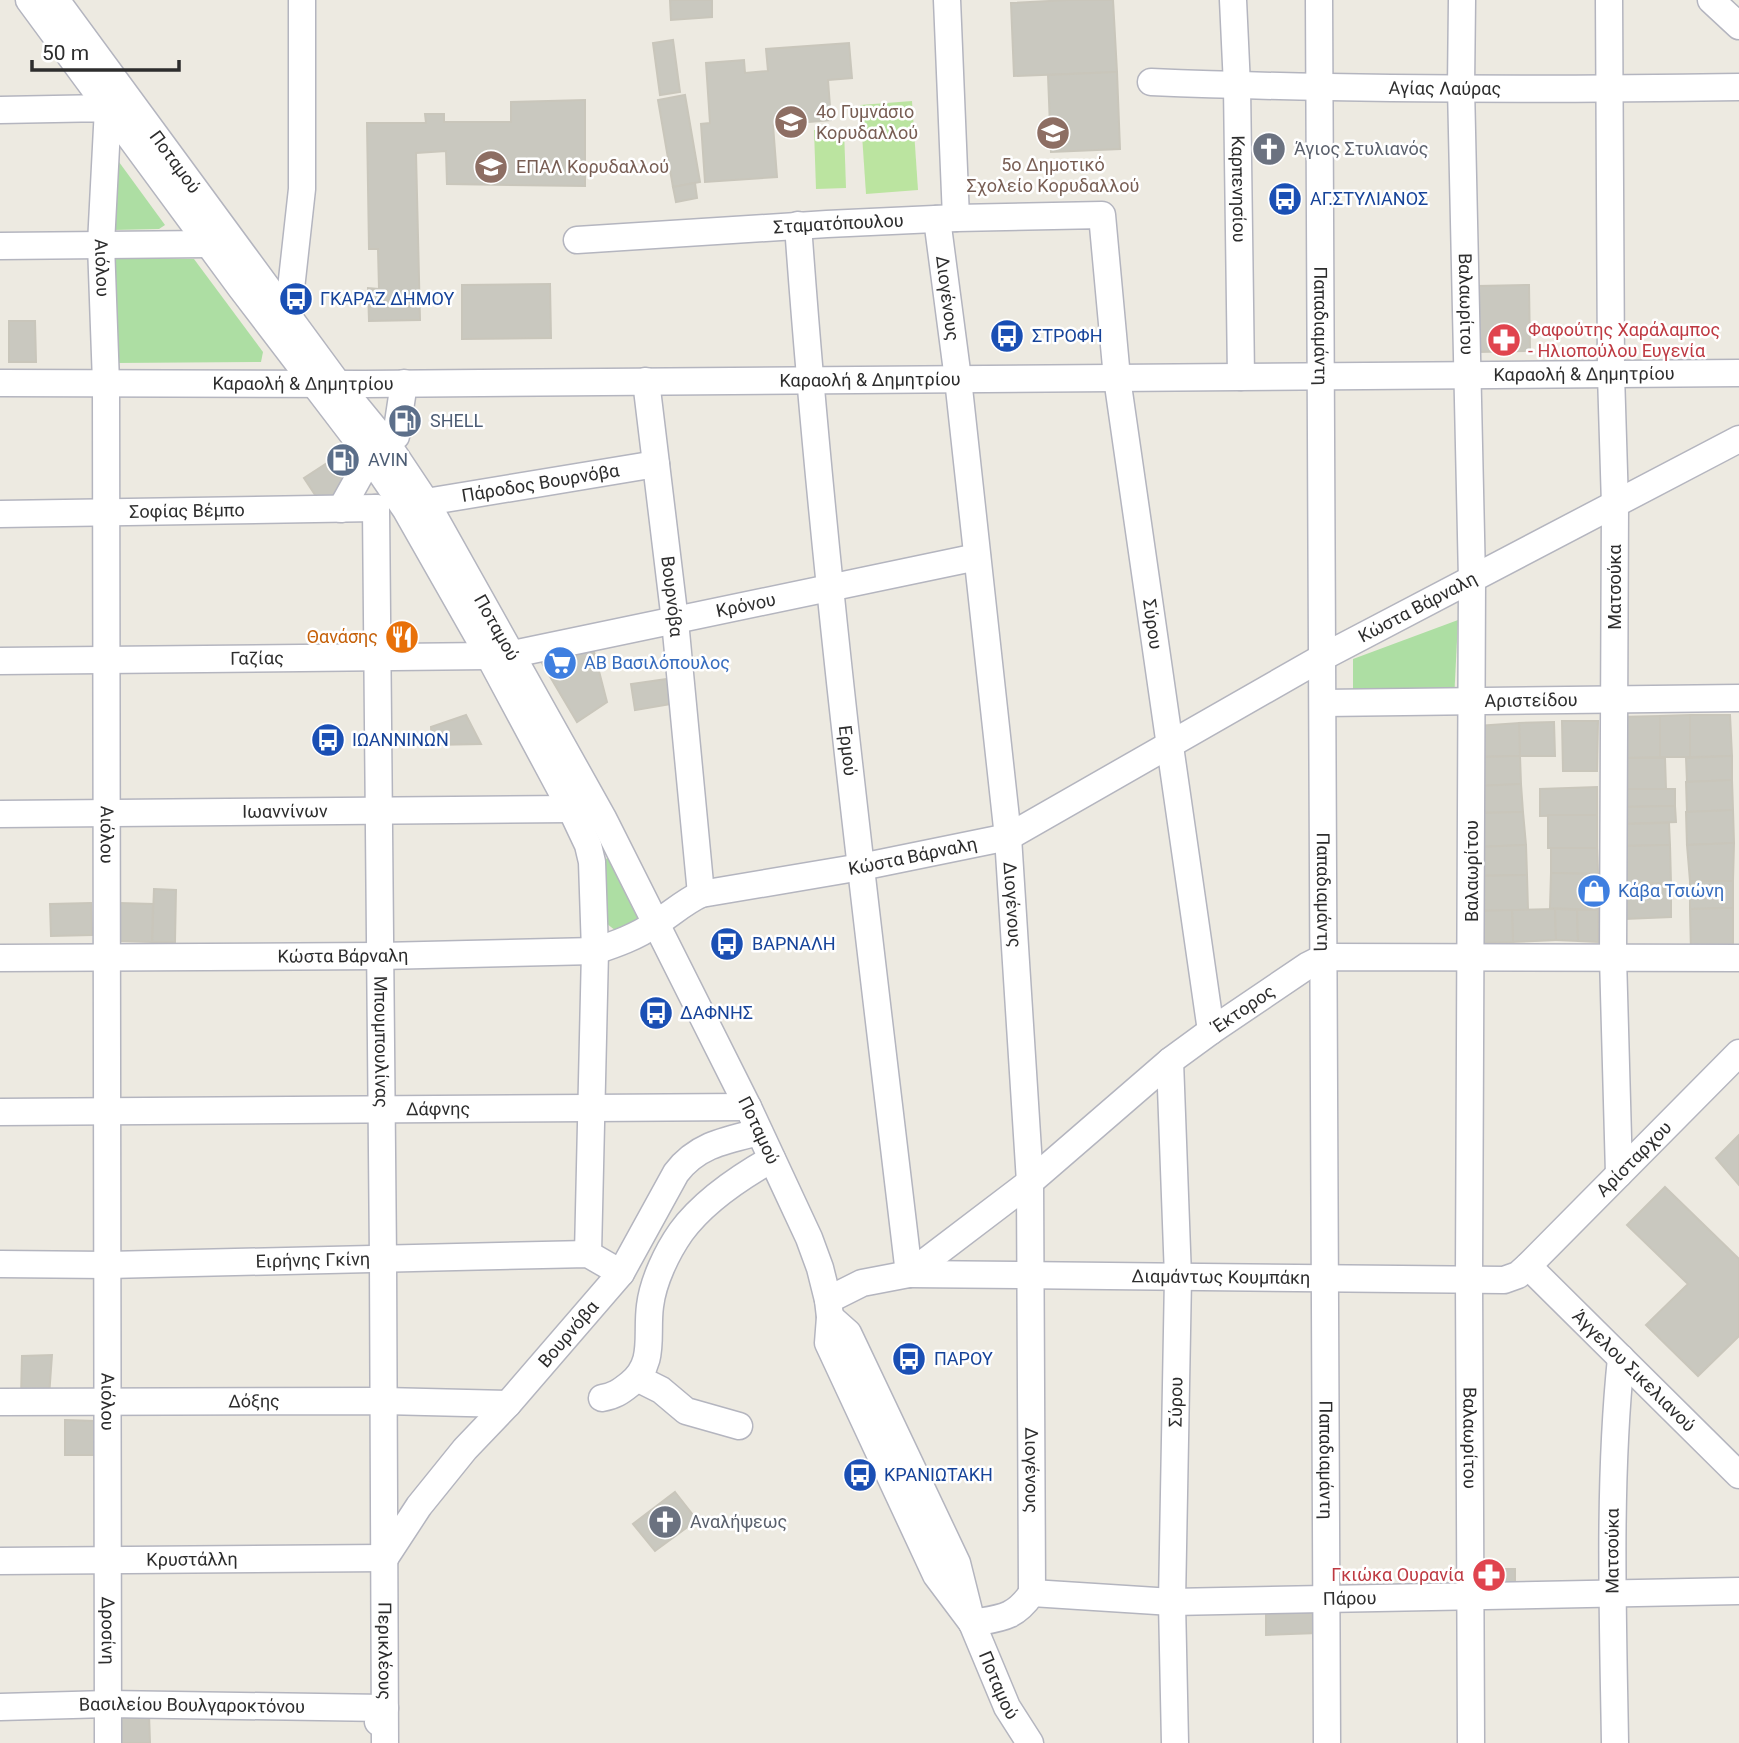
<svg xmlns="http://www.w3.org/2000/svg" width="1739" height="1743" viewBox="0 0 1739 1743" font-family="Roboto,sans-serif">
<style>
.green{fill:#addea3}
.pitch{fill:#bbe4a0}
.building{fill:#c9c8bf;stroke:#c9c6bb;stroke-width:2}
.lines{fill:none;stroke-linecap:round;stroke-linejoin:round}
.minor-casing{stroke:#b4b5bf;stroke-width:29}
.minor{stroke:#fff;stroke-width:26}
.labels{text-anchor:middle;stroke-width:5;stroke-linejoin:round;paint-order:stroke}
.street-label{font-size:18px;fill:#2d2d2d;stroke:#fff}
.education-label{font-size:18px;fill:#785e54;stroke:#fff;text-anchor:start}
.worship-label{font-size:18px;fill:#5b616d;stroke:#fff;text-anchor:start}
.transit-label{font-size:18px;fill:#164399;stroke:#fff;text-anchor:start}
.health-label{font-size:18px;fill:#be3a42;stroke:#fff;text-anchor:start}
.service-label{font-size:18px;fill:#4e5e75;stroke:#fff;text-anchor:start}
.food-label{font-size:18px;fill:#c56008;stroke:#fff;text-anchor:end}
.shop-label{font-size:18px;fill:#366cbe;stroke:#fff;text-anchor:start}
</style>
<rect width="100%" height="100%" fill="#edeae1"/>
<g class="green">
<polygon points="119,162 165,225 159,229 112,230 113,166"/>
<polygon points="113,258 194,259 263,352 261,362 115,363"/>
<polygon points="1458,620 1454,701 1353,700 1353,659"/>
<polygon points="607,858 611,858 640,919 616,931 606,923 604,862"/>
</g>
<g class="pitch">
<polygon points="912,101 918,190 866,194 860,105"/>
<polygon points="844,129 846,188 816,189 814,130"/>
</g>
<g class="building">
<polygon points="670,0 712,0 712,17 671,20"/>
<polygon points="1068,0 1113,0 1117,72 1014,76 1011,3"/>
<polygon points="673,40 680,92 660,95 653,43"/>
<polygon points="849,43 852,78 828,80 831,120 773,125 777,177 705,182 701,124 710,123 706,63 744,60 745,73 768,71 766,49"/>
<polygon points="1117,72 1120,149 1051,152 1048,75"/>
<polygon points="685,95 700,182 673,187 658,100"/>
<polygon points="585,100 585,186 447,184 446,151 416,153 420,320 369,321 368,288 379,289 378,249 369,249 367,123 426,123 425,114 444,114 444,122 511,122 511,102"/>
<polygon points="695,183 697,198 676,202 673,187"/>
<polygon points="550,284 551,338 462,339 462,285"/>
<polygon points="1529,285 1530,351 1479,352 1478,286"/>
<polygon points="9,321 35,321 36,362 9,362"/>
<polygon points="338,456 354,480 325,510 304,478"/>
<polygon points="593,648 607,702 577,722 539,658"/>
<polygon points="674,678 677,703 635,710 631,684"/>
<polygon points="466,715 481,744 432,745 431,727"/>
<polygon points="1690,715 1690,757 1660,757 1660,716"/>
<polygon points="1690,715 1730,715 1732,756 1690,757"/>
<polygon points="1660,716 1660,757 1620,758 1618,717"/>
<polygon points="1562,721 1598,721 1597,771 1563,771"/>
<polygon points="1554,722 1555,756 1520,756 1519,723"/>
<polygon points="1519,723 1520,756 1476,757 1477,726"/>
<polygon points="1520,756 1521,784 1477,786 1476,757"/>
<polygon points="1732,756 1732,780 1687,782 1686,758"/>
<polygon points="1620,758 1665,758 1666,789 1620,789"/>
<polygon points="1732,780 1733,810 1687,812 1686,782"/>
<polygon points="1521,784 1523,812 1477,813 1477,786"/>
<polygon points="1597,787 1597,815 1540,816 1540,789"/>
<polygon points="1620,789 1675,789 1675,806 1621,807"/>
<polygon points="1675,806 1676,822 1621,824 1621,807"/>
<polygon points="1733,810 1734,843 1687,845 1686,812"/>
<polygon points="1523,812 1526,845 1477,847 1477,813"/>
<rect x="1548" y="815" width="49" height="33"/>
<polygon points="1669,823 1670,845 1622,846 1621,824"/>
<polygon points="1734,843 1733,881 1690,881 1687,845"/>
<polygon points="1526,845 1527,875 1475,876 1477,847"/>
<polygon points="1670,845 1671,883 1623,884 1622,846"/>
<polygon points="1551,848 1597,848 1598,874 1551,873"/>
<polygon points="1551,873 1598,874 1598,910 1550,908"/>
<polygon points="1527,875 1528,910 1476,911 1475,876"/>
<polygon points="1690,881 1733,881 1733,908 1690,909"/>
<polygon points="1671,883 1671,917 1625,919 1623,884"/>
<polygon points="154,889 176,890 175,942 152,942"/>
<polygon points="91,903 92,935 51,936 50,904"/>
<polygon points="119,903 153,904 152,942 118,941"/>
<polygon points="1733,908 1733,952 1691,952 1690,909"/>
<polygon points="1555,909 1556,940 1513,942 1512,910"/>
<polygon points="1555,909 1577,910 1578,941 1556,940"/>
<polygon points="1512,910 1513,942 1477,943 1476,911"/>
<polygon points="1577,910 1598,910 1598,942 1578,941"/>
<polygon points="1739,1135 1739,1185 1716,1158"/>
<polygon points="1665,1187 1739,1259 1739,1336 1698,1376 1646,1325 1688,1284 1627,1225"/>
<polygon points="52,1355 49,1397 21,1397 22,1356"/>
<polygon points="65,1420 95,1421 95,1455 65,1455"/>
<polygon points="675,1492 697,1520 655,1551 633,1524"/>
<rect x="1483" y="1569" width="32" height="13"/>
<polygon points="1316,1612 1317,1633 1266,1635 1266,1614"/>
<polygon points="149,1714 150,1743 114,1743 113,1715"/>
</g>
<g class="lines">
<g class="minor-casing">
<g id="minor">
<polyline points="29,0 241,288 370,457 406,510 489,656 571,809 588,845 592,862 595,951 588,1254"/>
<path id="s1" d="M56 0 338 384 388 445 426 502 603 818 748 1107 809 1238 820 1268 828 1300 830 1317 828 1343 936 1575 972 1623"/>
<polyline points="947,0 956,218"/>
<path id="s2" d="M1233 0 1237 86 1241 377"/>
<path id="s3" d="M1319 0 1327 1743"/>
<path id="s4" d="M1462 0 1461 87 1472 580 1469 1279 1471 1743"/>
<polyline points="1609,0 1611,374 1615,505 1613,957 1619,1174"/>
<polyline points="1711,0 1739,26"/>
<path id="s5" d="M1151 82C1347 90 1543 90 1739 87"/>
<path id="s6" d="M0 110 108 108 101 244 106 383 108 1743"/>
<path id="s7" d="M937 219 958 379 1008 837 1030 1182 1032 1593"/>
<path id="s8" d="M798 225C823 576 868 925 909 1274"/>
<path id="s9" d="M577 240 827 224 956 218 1102 215 1117 378 1211 1031"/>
<polyline points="0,246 208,244"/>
<polyline points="288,316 302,189 302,0"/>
<path id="s10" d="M646 381 675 621 701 894"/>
<path id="s11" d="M0 383 365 384 1739 373"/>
<polyline points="396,436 404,383"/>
<path id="s12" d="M426 502 656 464"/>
<path id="s13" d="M376 508 383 1259 385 1743"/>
<polyline points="341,509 370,457"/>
<path id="s14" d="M0 514 376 508"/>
<path id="s15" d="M0 661 489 656 513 654 977 557"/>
<path id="s16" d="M1323 703 1739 698"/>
<path id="s17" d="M0 814 571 809"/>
<path id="s18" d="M0 958 381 956 595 951C616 944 636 937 655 924 671 914 684 902 701 894L861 867 1008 837 1323 657 1739 439"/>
<polyline points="1170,1061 1178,1277 1172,1602 1175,1743"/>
<path id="s19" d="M0 1112 748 1107"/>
<path id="s20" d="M0 1264 108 1265 588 1254 621 1273"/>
<path id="s21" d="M1528 1266 1739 1475"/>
<path id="s22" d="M909 1274 1504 1280 1518 1275 1528 1266 1739 1053"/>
<path id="s23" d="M828 1300 862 1283 909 1274 1030 1182 1170 1061 1211 1031 1307 966 1325 957 1739 958"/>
<path id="s24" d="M830 1317 848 1333 957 1563 972 1623 1007 1707 1030 1743"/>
<polyline points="637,1378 661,1390 686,1411 739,1426"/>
<path d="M602 1398C614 1396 620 1392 630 1384 656 1363 646 1336 650 1306 653 1281 667 1252 681 1232 703 1202 740 1177 772 1159"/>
<path id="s25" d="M0 1402 384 1401 508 1404"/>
<path id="s26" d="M385 1558 419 1506 465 1449 508 1404 621 1273 676 1173C697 1145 726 1140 759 1132"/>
<path id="s27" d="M0 1561 385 1558"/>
<path id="s28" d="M1032 1593 1172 1602 1739 1591"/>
<path d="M972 1623C1000 1618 1014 1619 1032 1593"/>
<path id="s29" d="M0 1707 108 1704 385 1708 378 1722"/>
<path id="s30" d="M1615 1743C1613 1617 1608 1484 1621 1358"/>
</g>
</g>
<use href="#minor" class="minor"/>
</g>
<defs>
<g id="school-disc" transform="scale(1.75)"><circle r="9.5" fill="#8d6e63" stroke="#fff"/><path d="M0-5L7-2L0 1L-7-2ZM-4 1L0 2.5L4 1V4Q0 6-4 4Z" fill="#fff"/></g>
<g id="church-disc" transform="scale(1.75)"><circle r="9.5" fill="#6b7280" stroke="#fff"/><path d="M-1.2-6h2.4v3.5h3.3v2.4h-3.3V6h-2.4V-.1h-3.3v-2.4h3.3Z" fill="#fff"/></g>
<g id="bus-disc" transform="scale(1.75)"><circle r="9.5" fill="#1a4fb4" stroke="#fff"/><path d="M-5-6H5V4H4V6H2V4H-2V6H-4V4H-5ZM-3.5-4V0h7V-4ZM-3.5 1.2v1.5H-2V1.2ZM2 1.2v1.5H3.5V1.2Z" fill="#fff"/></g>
<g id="pharmacy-disc" transform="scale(1.75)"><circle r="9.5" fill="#e0444e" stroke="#fff"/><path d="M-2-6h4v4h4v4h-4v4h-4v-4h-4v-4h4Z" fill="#fff"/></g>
<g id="fuel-disc" transform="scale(1.75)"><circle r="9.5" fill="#5c6f8a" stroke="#fff"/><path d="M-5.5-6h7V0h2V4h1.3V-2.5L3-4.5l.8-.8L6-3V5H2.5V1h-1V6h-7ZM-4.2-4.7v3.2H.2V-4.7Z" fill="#fff"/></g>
<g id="restaurant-disc" transform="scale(1.75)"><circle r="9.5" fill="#e8710a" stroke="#fff"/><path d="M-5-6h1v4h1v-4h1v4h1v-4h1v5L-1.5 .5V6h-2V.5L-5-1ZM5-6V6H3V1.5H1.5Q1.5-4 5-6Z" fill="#fff"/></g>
<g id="supermarket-disc" transform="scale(1.75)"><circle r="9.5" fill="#3f7fe0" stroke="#fff"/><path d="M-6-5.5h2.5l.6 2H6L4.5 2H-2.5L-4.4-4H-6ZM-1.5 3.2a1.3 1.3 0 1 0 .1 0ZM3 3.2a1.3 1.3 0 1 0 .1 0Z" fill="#fff"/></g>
<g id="shop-disc" transform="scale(1.75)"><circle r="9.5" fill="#3f7fe0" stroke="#fff"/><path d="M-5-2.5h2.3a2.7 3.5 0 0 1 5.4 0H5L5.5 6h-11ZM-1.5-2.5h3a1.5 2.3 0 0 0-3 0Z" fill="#fff"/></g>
</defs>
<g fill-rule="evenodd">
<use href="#school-disc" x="791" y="122"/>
<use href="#school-disc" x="1053" y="133"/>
<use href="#church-disc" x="1269" y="149"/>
<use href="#school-disc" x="491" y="167"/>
<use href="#bus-disc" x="1285" y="199"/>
<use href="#bus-disc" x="296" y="299"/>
<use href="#bus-disc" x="1007" y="336"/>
<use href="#pharmacy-disc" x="1504" y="340"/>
<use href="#fuel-disc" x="405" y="421"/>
<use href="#fuel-disc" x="343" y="460"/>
<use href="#restaurant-disc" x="402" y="637"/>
<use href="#supermarket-disc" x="560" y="663"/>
<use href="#bus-disc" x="328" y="740"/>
<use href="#shop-disc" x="1594" y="891"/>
<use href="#bus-disc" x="727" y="944"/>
<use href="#bus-disc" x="656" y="1013"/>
<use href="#bus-disc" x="909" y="1359"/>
<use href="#bus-disc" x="860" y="1475"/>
<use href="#church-disc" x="665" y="1522"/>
<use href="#pharmacy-disc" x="1489" y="1575"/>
</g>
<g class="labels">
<g class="street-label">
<text dy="6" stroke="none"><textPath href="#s5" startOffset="294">Αγίας Λαύρας</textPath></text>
<text dy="6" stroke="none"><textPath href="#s1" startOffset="201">Ποταμού</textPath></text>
<text dy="6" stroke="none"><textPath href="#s2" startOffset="189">Καρπενησίου</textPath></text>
<text dy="6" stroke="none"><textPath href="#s9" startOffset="262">Σταματόπουλου</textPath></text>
<text dy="6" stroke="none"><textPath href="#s6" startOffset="268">Αιόλου</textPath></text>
<text dy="6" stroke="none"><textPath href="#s7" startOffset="80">Διογένους</textPath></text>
<text dy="6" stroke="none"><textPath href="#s4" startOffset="304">Βαλαωρίτου</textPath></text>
<text dy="6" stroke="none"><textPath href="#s3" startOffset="326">Παπαδιαμάντη</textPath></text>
<text dy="6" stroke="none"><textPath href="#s11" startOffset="1584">Καραολή &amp; Δημητρίου</textPath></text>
<text dy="6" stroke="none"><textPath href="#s11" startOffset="870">Καραολή &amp; Δημητρίου</textPath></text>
<text dy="6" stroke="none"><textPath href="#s11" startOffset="303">Καραολή &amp; Δημητρίου</textPath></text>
<text dy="6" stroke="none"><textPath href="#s12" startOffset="116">Πάροδος Βουρνόβα</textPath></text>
<text dy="6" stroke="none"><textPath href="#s14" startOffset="187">Σοφίας Βέμπο</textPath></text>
<text transform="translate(1615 587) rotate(-90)" y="6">Ματσούκα</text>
<text dy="6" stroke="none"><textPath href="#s10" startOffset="217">Βουρνόβα</textPath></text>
<text dy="6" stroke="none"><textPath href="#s15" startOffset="751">Κρόνου</textPath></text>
<text dy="6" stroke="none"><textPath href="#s18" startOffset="1498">Κώστα Βάρναλη</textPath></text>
<text dy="6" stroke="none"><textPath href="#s9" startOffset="938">Σύρου</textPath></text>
<text dy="6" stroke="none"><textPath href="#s1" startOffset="768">Ποταμού</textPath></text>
<text dy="6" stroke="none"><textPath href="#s15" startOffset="257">Γαζίας</textPath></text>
<text dy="6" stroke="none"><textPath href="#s16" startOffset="208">Αριστείδου</textPath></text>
<text dy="6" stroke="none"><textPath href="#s8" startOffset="528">Ερμού</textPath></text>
<text dy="6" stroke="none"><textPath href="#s17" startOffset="285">Ιωαννίνων</textPath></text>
<text dy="6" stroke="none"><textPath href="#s6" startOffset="835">Αιόλου</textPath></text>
<text dy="6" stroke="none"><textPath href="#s18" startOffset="931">Κώστα Βάρναλη</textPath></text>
<text transform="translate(1472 871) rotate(-90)" y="6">Βαλαωρίτου</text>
<text dy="6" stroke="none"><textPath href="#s3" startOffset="892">Παπαδιαμάντη</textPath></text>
<text dy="6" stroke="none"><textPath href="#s7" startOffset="690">Διογένους</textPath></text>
<text dy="6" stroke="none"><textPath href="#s18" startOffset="343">Κώστα Βάρναλη</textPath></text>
<text dy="6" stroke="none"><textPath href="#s23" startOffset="513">Έκτορος</textPath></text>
<text dy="6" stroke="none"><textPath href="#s13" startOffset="534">Μπουμπουλίνας</textPath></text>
<text dy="6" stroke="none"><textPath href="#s19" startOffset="438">Δάφνης</textPath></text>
<text dy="6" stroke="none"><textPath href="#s1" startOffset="1335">Ποταμού</textPath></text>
<text dy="6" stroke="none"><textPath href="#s22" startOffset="774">Αρίσταρχου</textPath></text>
<text dy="6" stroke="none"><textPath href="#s20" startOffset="313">Ειρήνης Γκίνη</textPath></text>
<text dy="6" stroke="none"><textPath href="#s22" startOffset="312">Διαμάντως Κουμπάκη</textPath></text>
<text dy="6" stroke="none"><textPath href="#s26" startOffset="290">Βουρνόβα</textPath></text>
<text dy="6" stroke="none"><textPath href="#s21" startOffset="149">Άγγελου Σικελιανού</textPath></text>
<text dy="6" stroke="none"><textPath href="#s6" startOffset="1402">Αιόλου</textPath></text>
<text dy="6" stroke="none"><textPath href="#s25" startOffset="254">Δόξης</textPath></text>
<text transform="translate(1176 1402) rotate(-89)" y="6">Σύρου</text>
<text dy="6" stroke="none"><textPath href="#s4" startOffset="1438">Βαλαωρίτου</textPath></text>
<text dy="6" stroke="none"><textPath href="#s3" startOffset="1460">Παπαδιαμάντη</textPath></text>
<text dy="6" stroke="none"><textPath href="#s7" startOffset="1256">Διογένους</textPath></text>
<text dy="6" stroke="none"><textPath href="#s30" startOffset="192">Ματσούκα</textPath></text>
<text dy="6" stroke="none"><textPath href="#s27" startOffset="192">Κρυστάλλη</textPath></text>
<text dy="6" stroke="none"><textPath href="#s28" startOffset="318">Πάρου</textPath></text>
<text dy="6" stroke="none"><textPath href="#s6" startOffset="1631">Δροσίνη</textPath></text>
<text dy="6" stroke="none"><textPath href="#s13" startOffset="1143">Περικλέους</textPath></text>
<text dy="6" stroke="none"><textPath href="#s24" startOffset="408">Ποταμού</textPath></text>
<text dy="6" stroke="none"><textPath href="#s29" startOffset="192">Βασιλείου Βουλγαροκτόνου</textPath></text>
</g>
<g class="education-label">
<text x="816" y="118">4ο Γυμνάσιο<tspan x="816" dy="21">Κορυδαλλού</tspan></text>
<text x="1053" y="171" text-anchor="middle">5ο Δημοτικό<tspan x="1053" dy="21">Σχολείο Κορυδαλλού</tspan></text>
<text x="516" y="173">ΕΠΑΛ Κορυδαλλού</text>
</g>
<g class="worship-label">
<text x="1294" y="155">Άγιος Στυλιανός</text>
<text x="690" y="1528">Αναλήψεως</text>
</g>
<g class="transit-label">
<text x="1310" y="205">ΑΓ.ΣΤΥΛΙΑΝΟΣ</text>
<text x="320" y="305">ΓΚΑΡΑΖ ΔΗΜΟΥ</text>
<text x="1032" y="342">ΣΤΡΟΦΗ</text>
<text x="352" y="746">ΙΩΑΝΝΙΝΩΝ</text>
<text x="752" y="950">ΒΑΡΝΑΛΗ</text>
<text x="680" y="1019">ΔΑΦΝΗΣ</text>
<text x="934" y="1365">ΠΑΡΟΥ</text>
<text x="884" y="1481">ΚΡΑΝΙΩΤΑΚΗ</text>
</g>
<g class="health-label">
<text x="1528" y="336">Φαφούτης Χαράλαμπος<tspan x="1528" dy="21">- Ηλιοπούλου Ευγενία</tspan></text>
<text x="1464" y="1581" text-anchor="end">Γκιώκα Ουρανία</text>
</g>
<g class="service-label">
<text x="430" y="427">SHELL</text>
<text x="368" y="466">AVIN</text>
</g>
<g class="food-label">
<text x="378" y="643">Θανάσης</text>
</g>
<g class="shop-label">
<text x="584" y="669">ΑΒ Βασιλόπουλος</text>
<text x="1618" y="897">Κάβα Τσιώνη</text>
</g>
</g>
<path d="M32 60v10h147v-10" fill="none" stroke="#2d2d2d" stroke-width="3.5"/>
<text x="42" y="60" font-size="21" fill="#2d2d2d" stroke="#ffffff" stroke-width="5" paint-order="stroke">50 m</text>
</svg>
